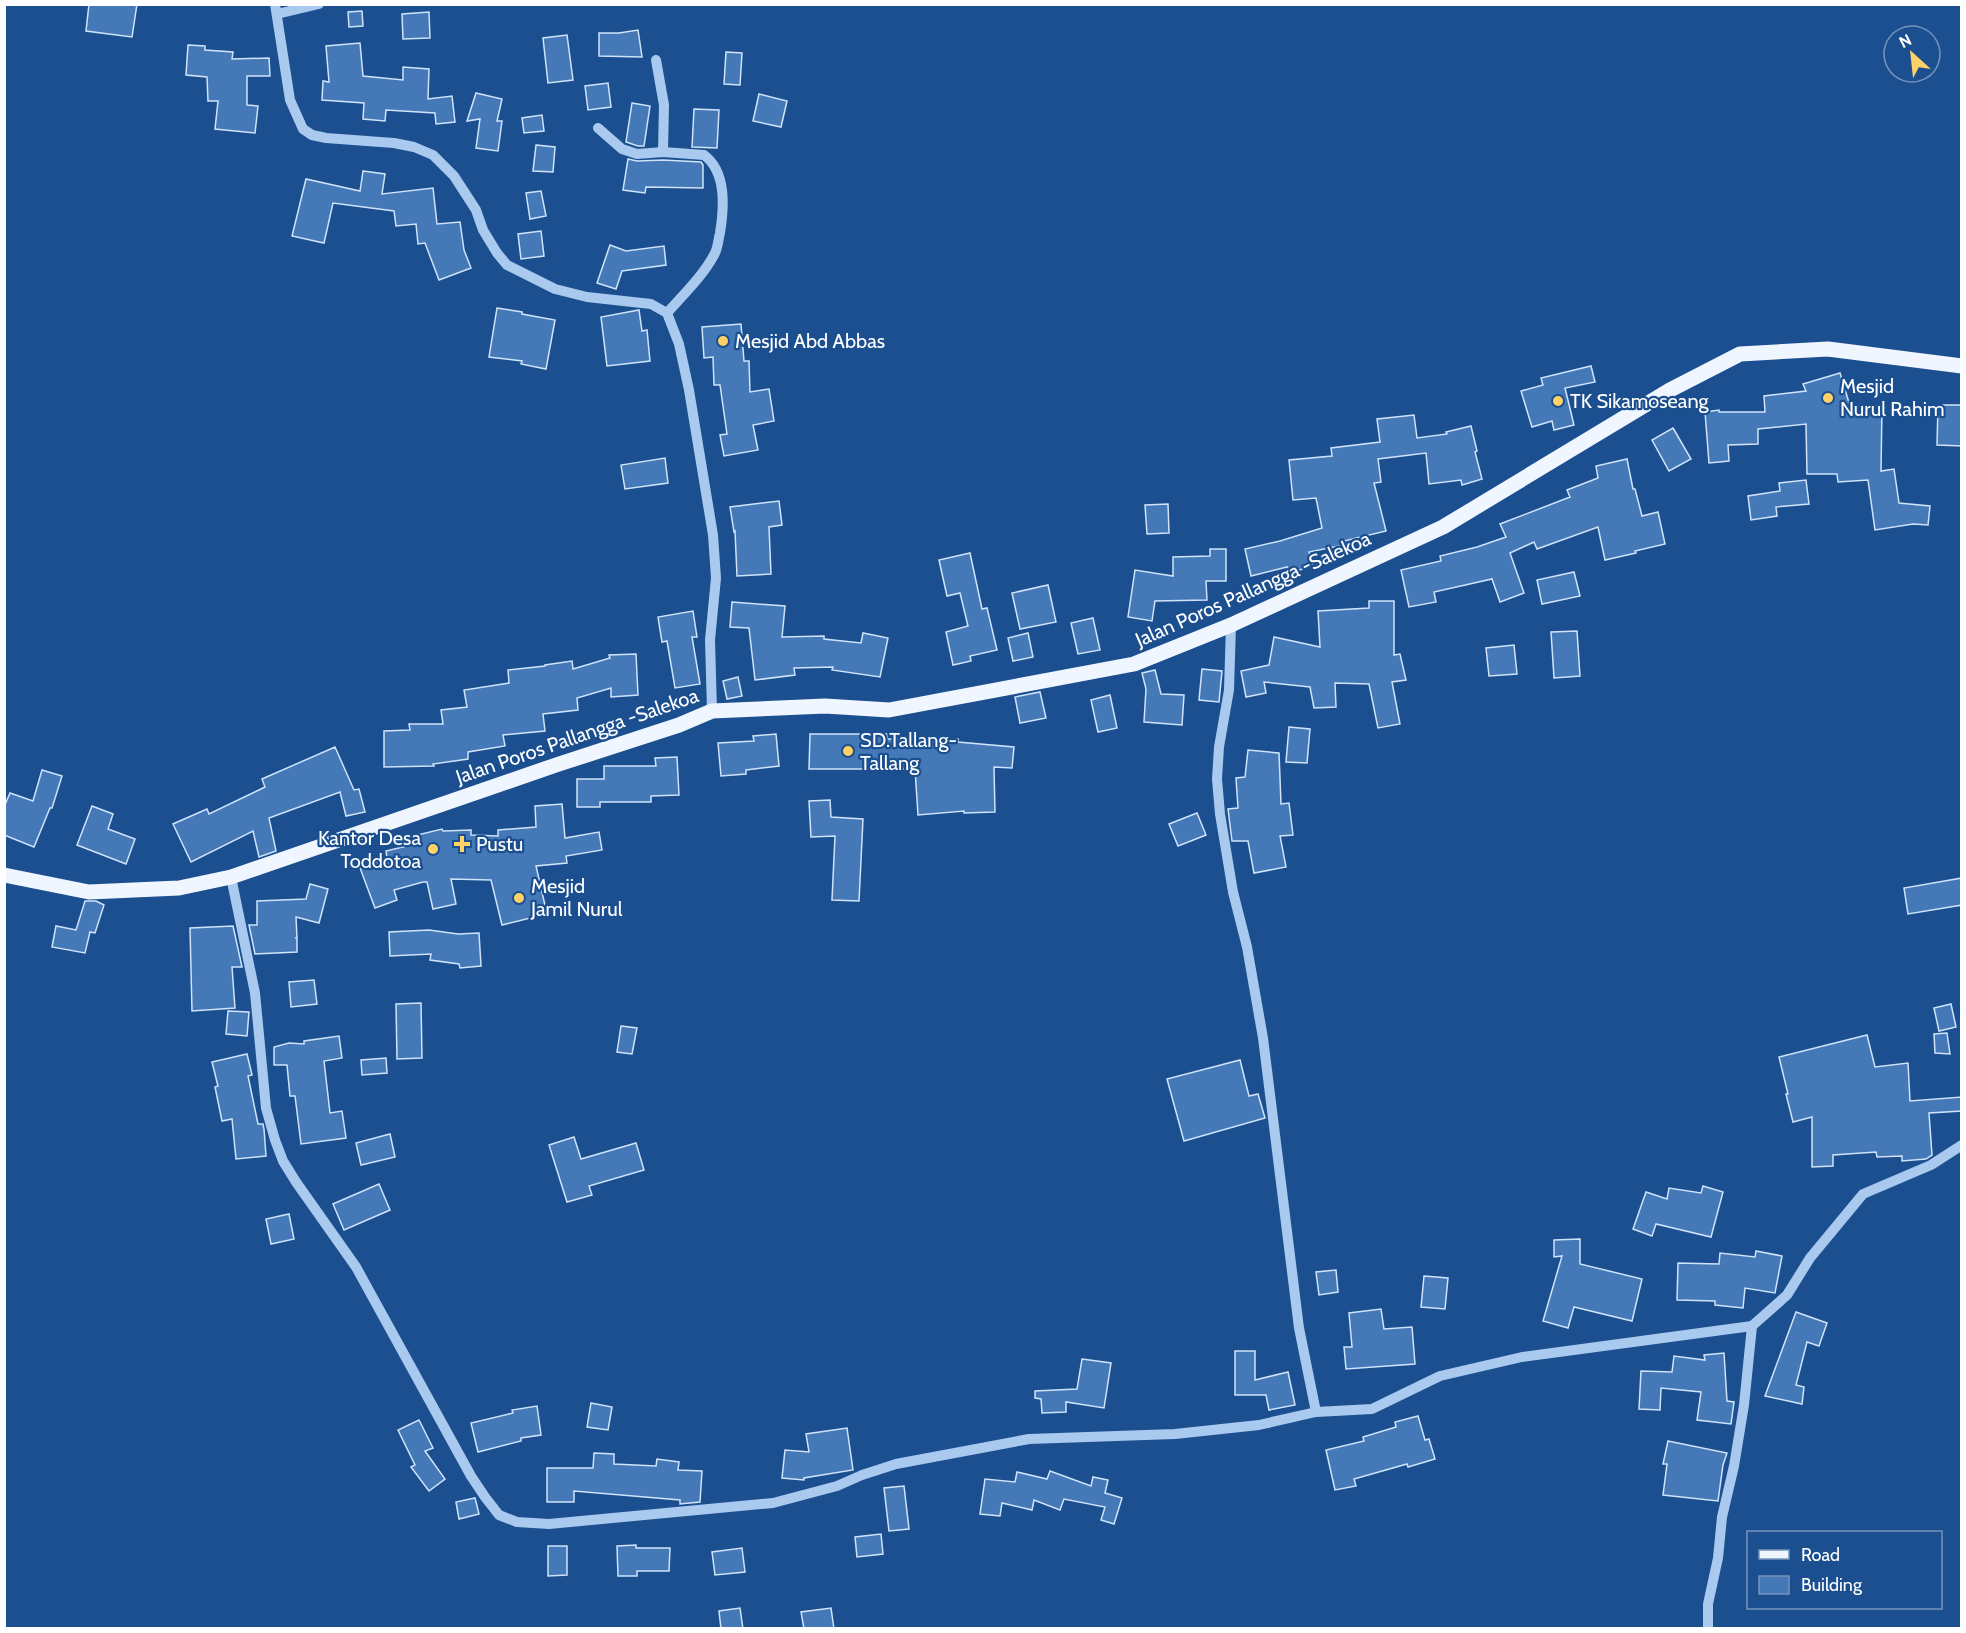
<svg xmlns="http://www.w3.org/2000/svg" width="1966" height="1633" viewBox="0 0 1966 1633" font-family="Cabin,sans-serif">
<style>
.building{fill:#4478b7;stroke:#cfe3fa;stroke-width:1.5}
.lines{fill:none;stroke-linecap:round;stroke-linejoin:round}
.minor{stroke:#a9c9ee;stroke-width:10}
.major{stroke:#f0f6ff;stroke-width:15}
.poi-dot{fill:#ffd166;stroke:#1b4f8f;stroke-width:2}
.labels{text-anchor:middle;stroke-width:4.5;stroke-linejoin:round;paint-order:stroke}
.poi-label{font-size:20px;fill:#fff;stroke:#1b4f8f;text-anchor:start}
.street-label{font-size:20px;fill:#fff;stroke:#1b4f8f}
</style>
<rect width="100%" height="100%" fill="#1b4f8f"/>
<g class="building">
<polygon points="89,4 137,4 132,37 86,31"/>
<polygon points="362,11 363,26 349,27 348,12"/>
<polygon points="429,12 430,38 403,39 402,14"/>
<polygon points="638,30 642,57 599,56 599,33 619,33"/>
<polygon points="567,35 573,80 548,83 543,38"/>
<polygon points="360,43 363,76 403,80 403,67 429,69 428,99 452,96 455,122 436,124 435,113 386,110 385,121 363,119 364,103 322,100 323,81 329,82 326,46"/>
<polygon points="188,45 205,46 205,50 233,52 232,59 269,58 270,76 247,76 247,105 258,106 255,133 215,129 218,101 208,101 207,77 186,75"/>
<polygon points="726,52 742,53 740,85 724,84"/>
<polygon points="608,83 611,107 588,110 585,86"/>
<polygon points="476,93 502,99 497,121 502,121 498,151 476,148 480,119 467,121"/>
<polygon points="759,94 787,101 781,127 753,121"/>
<polygon points="632,103 650,106 644,146 638,146 626,142"/>
<polygon points="694,109 719,110 717,148 692,147"/>
<polygon points="542,115 544,131 524,133 522,118"/>
<polygon points="536,145 555,147 553,172 533,171"/>
<polygon points="628,159 637,161 663,160 701,162 703,165 703,188 646,187 645,193 623,190"/>
<polygon points="363,171 385,174 382,194 433,188 437,224 460,222 464,250 471,268 439,280 425,243 418,244 416,224 396,226 394,211 333,203 324,243 292,236 306,179 360,191"/>
<polygon points="541,191 546,216 530,219 526,193"/>
<polygon points="541,231 544,256 521,259 518,234"/>
<polygon points="610,245 626,251 664,246 666,265 622,271 616,289 597,283"/>
<polygon points="497,308 522,312 522,314 555,320 546,369 521,364 522,361 489,357"/>
<polygon points="639,310 642,331 647,330 650,361 607,366 601,317"/>
<polygon points="741,324 744,361 749,361 750,392 769,389 774,421 753,425 758,450 724,456 720,435 727,434 720,385 714,385 713,357 704,358 702,327"/>
<polygon points="1591,366 1595,382 1565,388 1574,425 1554,430 1552,421 1532,427 1521,391 1543,385 1541,378"/>
<polygon points="1840,373 1850,406 1882,406 1881,471 1894,469 1899,503 1930,506 1928,525 1913,524 1875,530 1868,480 1838,482 1837,474 1807,474 1806,424 1758,429 1758,444 1728,445 1729,461 1709,463 1705,412 1719,410 1719,412 1765,412 1764,396 1806,391 1803,384"/>
<polygon points="1938,405 1962,405 1962,446 1937,445"/>
<polygon points="1414,415 1417,438 1447,434 1446,432 1471,426 1477,451 1475,452 1482,479 1462,485 1461,480 1429,484 1426,453 1378,459 1381,482 1374,483 1386,531 1344,541 1344,545 1309,552 1313,566 1289,573 1287,567 1251,576 1245,549 1280,541 1322,528 1316,498 1293,500 1289,460 1332,456 1331,448 1380,442 1377,419"/>
<polygon points="1673,428 1691,459 1669,471 1652,440"/>
<polygon points="665,458 668,483 625,489 621,465"/>
<polygon points="1627,459 1633,489 1635,489 1642,516 1658,512 1665,544 1635,551 1636,553 1605,560 1598,527 1537,549 1534,542 1510,553 1524,593 1500,602 1492,579 1434,592 1436,602 1409,607 1401,570 1441,561 1440,556 1477,547 1506,537 1500,524 1570,497 1567,490 1598,478 1596,466"/>
<polygon points="1806,480 1809,504 1776,507 1777,516 1751,520 1748,496 1780,491 1779,483"/>
<polygon points="779,501 782,525 769,527 771,574 737,576 735,531 734,532 730,507"/>
<polygon points="1168,504 1169,533 1147,534 1145,505"/>
<polygon points="1210,549 1226,549 1226,581 1206,581 1207,600 1155,601 1152,621 1128,617 1135,570 1173,576 1173,557 1210,556"/>
<polygon points="970,553 982,609 987,608 997,650 970,656 971,661 953,665 946,632 968,626 960,593 947,596 939,560"/>
<polygon points="1574,572 1580,596 1542,604 1537,580"/>
<polygon points="1048,585 1056,622 1020,629 1012,593"/>
<polygon points="1369,601 1394,601 1394,655 1400,654 1406,680 1392,682 1400,724 1378,728 1369,684 1335,683 1336,707 1314,708 1310,687 1264,682 1266,693 1246,697 1241,671 1269,665 1274,637 1320,647 1318,611 1369,608"/>
<polygon points="732,602 785,606 782,637 824,636 824,639 861,643 863,633 888,638 880,677 832,670 833,667 794,668 795,675 755,680 749,628 730,627"/>
<polygon points="693,611 697,637 692,637 700,684 675,688 667,641 662,642 658,617"/>
<polygon points="1093,618 1100,650 1078,654 1071,623"/>
<polygon points="1577,631 1580,676 1554,678 1551,632"/>
<polygon points="1028,633 1033,657 1013,661 1008,638"/>
<polygon points="1514,645 1517,674 1489,676 1486,648"/>
<polygon points="636,654 638,695 611,697 611,688 577,698 578,710 543,714 545,731 503,735 505,746 468,752 468,759 433,764 434,766 384,767 384,731 410,730 409,724 443,724 441,710 467,707 464,690 509,683 508,670 545,666 545,665 572,661 573,669 610,658 609,655"/>
<polygon points="1202,669 1222,671 1219,702 1199,700"/>
<polygon points="1155,670 1161,694 1184,695 1182,725 1144,722 1146,689 1142,673"/>
<polygon points="738,677 742,696 727,699 723,681"/>
<polygon points="1040,692 1046,718 1020,723 1015,697"/>
<polygon points="1110,695 1117,728 1098,732 1091,700"/>
<polygon points="1289,727 1310,729 1307,763 1286,762"/>
<polygon points="776,734 779,766 746,770 746,774 721,776 718,743 754,741 753,736"/>
<polygon points="810,734 887,734 887,739 958,739 958,742 1014,747 1012,768 994,767 995,812 964,813 964,811 918,815 915,769 809,769"/>
<polygon points="335,747 354,790 359,789 365,812 346,816 340,792 269,818 276,851 259,857 253,831 191,862 173,824 207,809 209,814 265,787 262,779"/>
<polygon points="1248,750 1279,753 1281,804 1289,803 1293,835 1280,836 1286,867 1254,873 1248,841 1232,841 1228,809 1238,808 1236,778 1245,777"/>
<polygon points="677,757 679,795 651,796 651,802 600,802 600,807 577,807 577,779 604,779 604,766 656,766 655,758"/>
<polygon points="42,770 62,776 52,808 50,808 34,847 4,835 4,807 10,793 33,801"/>
<polygon points="830,800 831,817 863,819 859,901 832,900 835,836 811,837 809,801"/>
<polygon points="562,804 565,838 599,832 602,850 566,856 567,863 536,866 547,914 502,925 491,880 451,879 456,904 433,909 427,882 423,882 394,890 397,900 375,908 360,868 387,858 386,851 415,844 413,836 442,829 443,831 471,830 471,835 498,836 498,830 536,827 535,806"/>
<polygon points="92,806 113,814 108,829 135,839 126,864 77,845"/>
<polygon points="1197,813 1206,835 1178,846 1169,824"/>
<polygon points="1962,878 1962,905 1908,914 1904,888"/>
<polygon points="310,884 328,889 319,923 296,917 297,938 295,938 297,938 297,952 255,954 249,925 257,925 257,901 306,899"/>
<polygon points="85,901 96,901 104,905 95,933 90,932 85,953 52,947 56,926 76,930"/>
<polygon points="233,926 242,967 232,967 235,1008 192,1011 190,928"/>
<polygon points="429,930 458,934 479,933 481,966 460,968 459,964 430,960 431,954 390,956 389,932"/>
<polygon points="314,980 317,1004 291,1007 289,982"/>
<polygon points="421,1003 422,1058 397,1059 396,1004"/>
<polygon points="1951,1004 1956,1027 1939,1031 1934,1008"/>
<polygon points="228,1011 249,1012 247,1036 226,1034"/>
<polygon points="621,1026 637,1028 632,1054 617,1052"/>
<polygon points="1947,1033 1950,1054 1935,1053 1934,1034"/>
<polygon points="1867,1035 1875,1067 1908,1063 1910,1101 1962,1097 1962,1111 1929,1113 1932,1155 1926,1159 1902,1161 1902,1156 1877,1157 1876,1152 1833,1155 1833,1166 1812,1167 1812,1117 1793,1122 1786,1094 1788,1094 1779,1057"/>
<polygon points="339,1036 342,1058 324,1061 330,1113 342,1111 346,1138 301,1144 295,1096 290,1096 287,1065 274,1065 274,1047 289,1043 304,1044 304,1041"/>
<polygon points="247,1054 252,1075 248,1076 258,1124 263,1124 264,1129 266,1156 236,1159 232,1119 222,1121 215,1087 218,1086 212,1062"/>
<polygon points="386,1058 387,1073 362,1075 361,1060"/>
<polygon points="1240,1060 1249,1096 1258,1094 1265,1118 1184,1141 1167,1079"/>
<polygon points="390,1134 395,1157 361,1165 356,1143"/>
<polygon points="574,1137 581,1159 636,1143 644,1170 589,1186 592,1195 567,1202 549,1145"/>
<polygon points="379,1184 390,1210 344,1230 333,1204"/>
<polygon points="1703,1186 1723,1192 1711,1237 1656,1224 1652,1236 1633,1229 1646,1192 1667,1199 1669,1188 1701,1193"/>
<polygon points="289,1214 294,1239 271,1244 266,1219"/>
<polygon points="1580,1239 1580,1264 1642,1279 1632,1321 1574,1307 1568,1328 1543,1321 1562,1256 1554,1257 1554,1240"/>
<polygon points="1756,1251 1782,1256 1775,1293 1745,1288 1743,1308 1715,1305 1715,1301 1677,1300 1678,1263 1719,1264 1720,1253 1755,1257"/>
<polygon points="1336,1270 1338,1292 1319,1295 1316,1272"/>
<polygon points="1424,1276 1448,1278 1445,1309 1421,1307"/>
<polygon points="1381,1309 1384,1329 1412,1327 1415,1364 1346,1369 1344,1347 1352,1347 1349,1313"/>
<polygon points="1796,1312 1827,1323 1819,1346 1807,1342 1796,1385 1804,1387 1802,1404 1765,1396"/>
<polygon points="1235,1351 1255,1351 1255,1380 1288,1372 1295,1405 1269,1410 1266,1395 1235,1395"/>
<polygon points="1724,1353 1727,1401 1734,1402 1731,1424 1697,1420 1701,1392 1661,1388 1660,1410 1639,1409 1641,1371 1672,1372 1674,1356 1705,1360 1704,1355"/>
<polygon points="1082,1359 1111,1363 1104,1408 1066,1402 1066,1412 1042,1413 1041,1399 1035,1398 1035,1391 1077,1389"/>
<polygon points="591,1403 612,1407 608,1430 587,1427"/>
<polygon points="537,1406 541,1435 521,1438 521,1441 478,1452 471,1423 513,1413 512,1410"/>
<polygon points="1418,1416 1425,1440 1429,1439 1435,1459 1408,1467 1407,1464 1354,1479 1356,1486 1335,1490 1326,1450 1364,1441 1363,1437 1396,1427 1395,1422"/>
<polygon points="419,1420 433,1448 425,1451 445,1479 429,1491 411,1467 415,1465 398,1430"/>
<polygon points="847,1428 853,1470 804,1478 804,1480 782,1478 785,1450 809,1452 806,1434"/>
<polygon points="1668,1441 1727,1453 1723,1465 1718,1501 1663,1495 1667,1464 1663,1464"/>
<polygon points="594,1453 614,1454 614,1464 656,1466 657,1459 679,1462 678,1470 702,1471 700,1502 680,1504 680,1500 574,1491 574,1502 547,1502 547,1468 593,1468"/>
<polygon points="1050,1471 1091,1486 1093,1477 1108,1480 1105,1493 1122,1498 1114,1524 1101,1520 1105,1507 1064,1499 1060,1510 1034,1500 1032,1510 1002,1503 1000,1516 980,1514 985,1479 1015,1482 1017,1472 1047,1479"/>
<polygon points="904,1486 909,1529 889,1531 884,1488"/>
<polygon points="475,1498 479,1514 459,1519 456,1502"/>
<polygon points="881,1534 883,1554 857,1557 855,1537"/>
<polygon points="636,1545 636,1548 670,1548 669,1571 637,1571 637,1576 618,1576 617,1546"/>
<polygon points="548,1546 567,1546 567,1575 548,1576"/>
<polygon points="742,1548 745,1572 715,1575 712,1552"/>
<polygon points="740,1608 743,1629 721,1629 719,1611"/>
<polygon points="831,1608 834,1629 804,1629 801,1612"/>
</g>
<g class="lines">
<g class="minor">
<polyline points="275,4 290,100 303,129 312,135 326,138 394,143 414,147 433,155 454,176 476,210 483,230 497,253 507,265 555,289 587,297 651,304 667,313 679,344 689,390 713,535 716,578 710,640 712,711"/>
<polyline points="277,14 319,4"/>
<polyline points="656,60 664,105 663,152"/>
<path d="M598 128 622 149 637 154 663 152 704 155C727 172 724 208 720 233 718 240 718 249 714 255 702 277 683 295 667 313"/>
<polyline points="1231,625 1229,690 1219,747 1217,779 1220,814 1233,892 1247,947 1263,1038 1299,1328 1316,1412"/>
<polyline points="231,877 255,993 266,1108 275,1140 283,1161 296,1182 356,1267 471,1476 485,1497 499,1515 517,1522 549,1524 773,1503 837,1486 862,1475 896,1464 1029,1439 1175,1434 1259,1425 1316,1412 1372,1409 1440,1376 1522,1357 1752,1326 1787,1295 1810,1258 1863,1194 1931,1165 1962,1145"/>
<polyline points="1708,1628 1708,1604 1718,1558 1722,1517 1734,1466 1744,1405 1752,1326"/>
</g>
<polyline class="major" points="4,875 89,892 179,888 231,877 559,764 679,725 712,711 825,706 889,710 1134,664 1231,625 1443,527 1670,390 1740,354 1828,349 1962,366"/>
</g>
<g class="poi-dot">
<circle cx="723" cy="341" r="6"/>
<circle cx="1828" cy="398" r="6"/>
<circle cx="1558" cy="401" r="6"/>
<circle cx="848" cy="751" r="6"/>
<path d="M459 835h6v6h6v6h-6v6h-6v-6h-6v-6h6z"/>
<circle cx="433" cy="849" r="6"/>
<circle cx="519" cy="898" r="6"/>
</g>
<g class="labels">
<g class="poi-label">
<text x="735" y="348">Mesjid Abd Abbas</text>
<text x="1840" y="393">Mesjid<tspan x="1840" dy="23">Nurul Rahim</tspan></text>
<text x="1570" y="408">TK Sikamoseang</text>
<text x="860" y="747">SD.Tallang-<tspan x="860" dy="23">Tallang</tspan></text>
<text x="421" y="845" text-anchor="end">Kantor Desa<tspan x="421" dy="23">Toddotoa</tspan></text>
<text x="476" y="851">Pustu</text>
<text x="531" y="893">Mesjid<tspan x="531" dy="23">Jamil Nurul</tspan></text>
</g>
<g class="street-label">
<text transform="translate(1253 589) rotate(-24)" y="7">Jalan Poros Pallangga -Salekoa</text>
<text transform="translate(577 736) rotate(-19)" y="7">Jalan Poros Pallangga -Salekoa</text>
</g>
</g>
<rect width="1966" height="1633" fill="none" stroke="#ffffff" stroke-width="12"/>
<rect x="1747" y="1531" width="195" height="78" fill="#1b4f8f" stroke="#7695bc" stroke-width="1.5"/>
<rect x="1759" y="1550" width="30" height="9" fill="#f0f6ff" stroke="#7695bc" stroke-width="1.5"/>
<text x="1801" y="1561" font-size="18" fill="#ffffff">Road</text>
<rect x="1759" y="1576" width="30" height="18" fill="#4478b7" stroke="#7695bc" stroke-width="1.5"/>
<text x="1801" y="1591" font-size="18" fill="#ffffff">Building</text>
<g transform="translate(1912 54) rotate(333)"><circle r="28" fill="#1b4f8f" stroke="#7695bc" stroke-width="1.5"/>
<path d="M0-4.5L10 22L0 15L-10 22Z" fill="#ffd166"/>
<text y="-9" font-size="16" font-weight="bold" text-anchor="middle" fill="#ffffff">N</text>
</g>
</svg>
